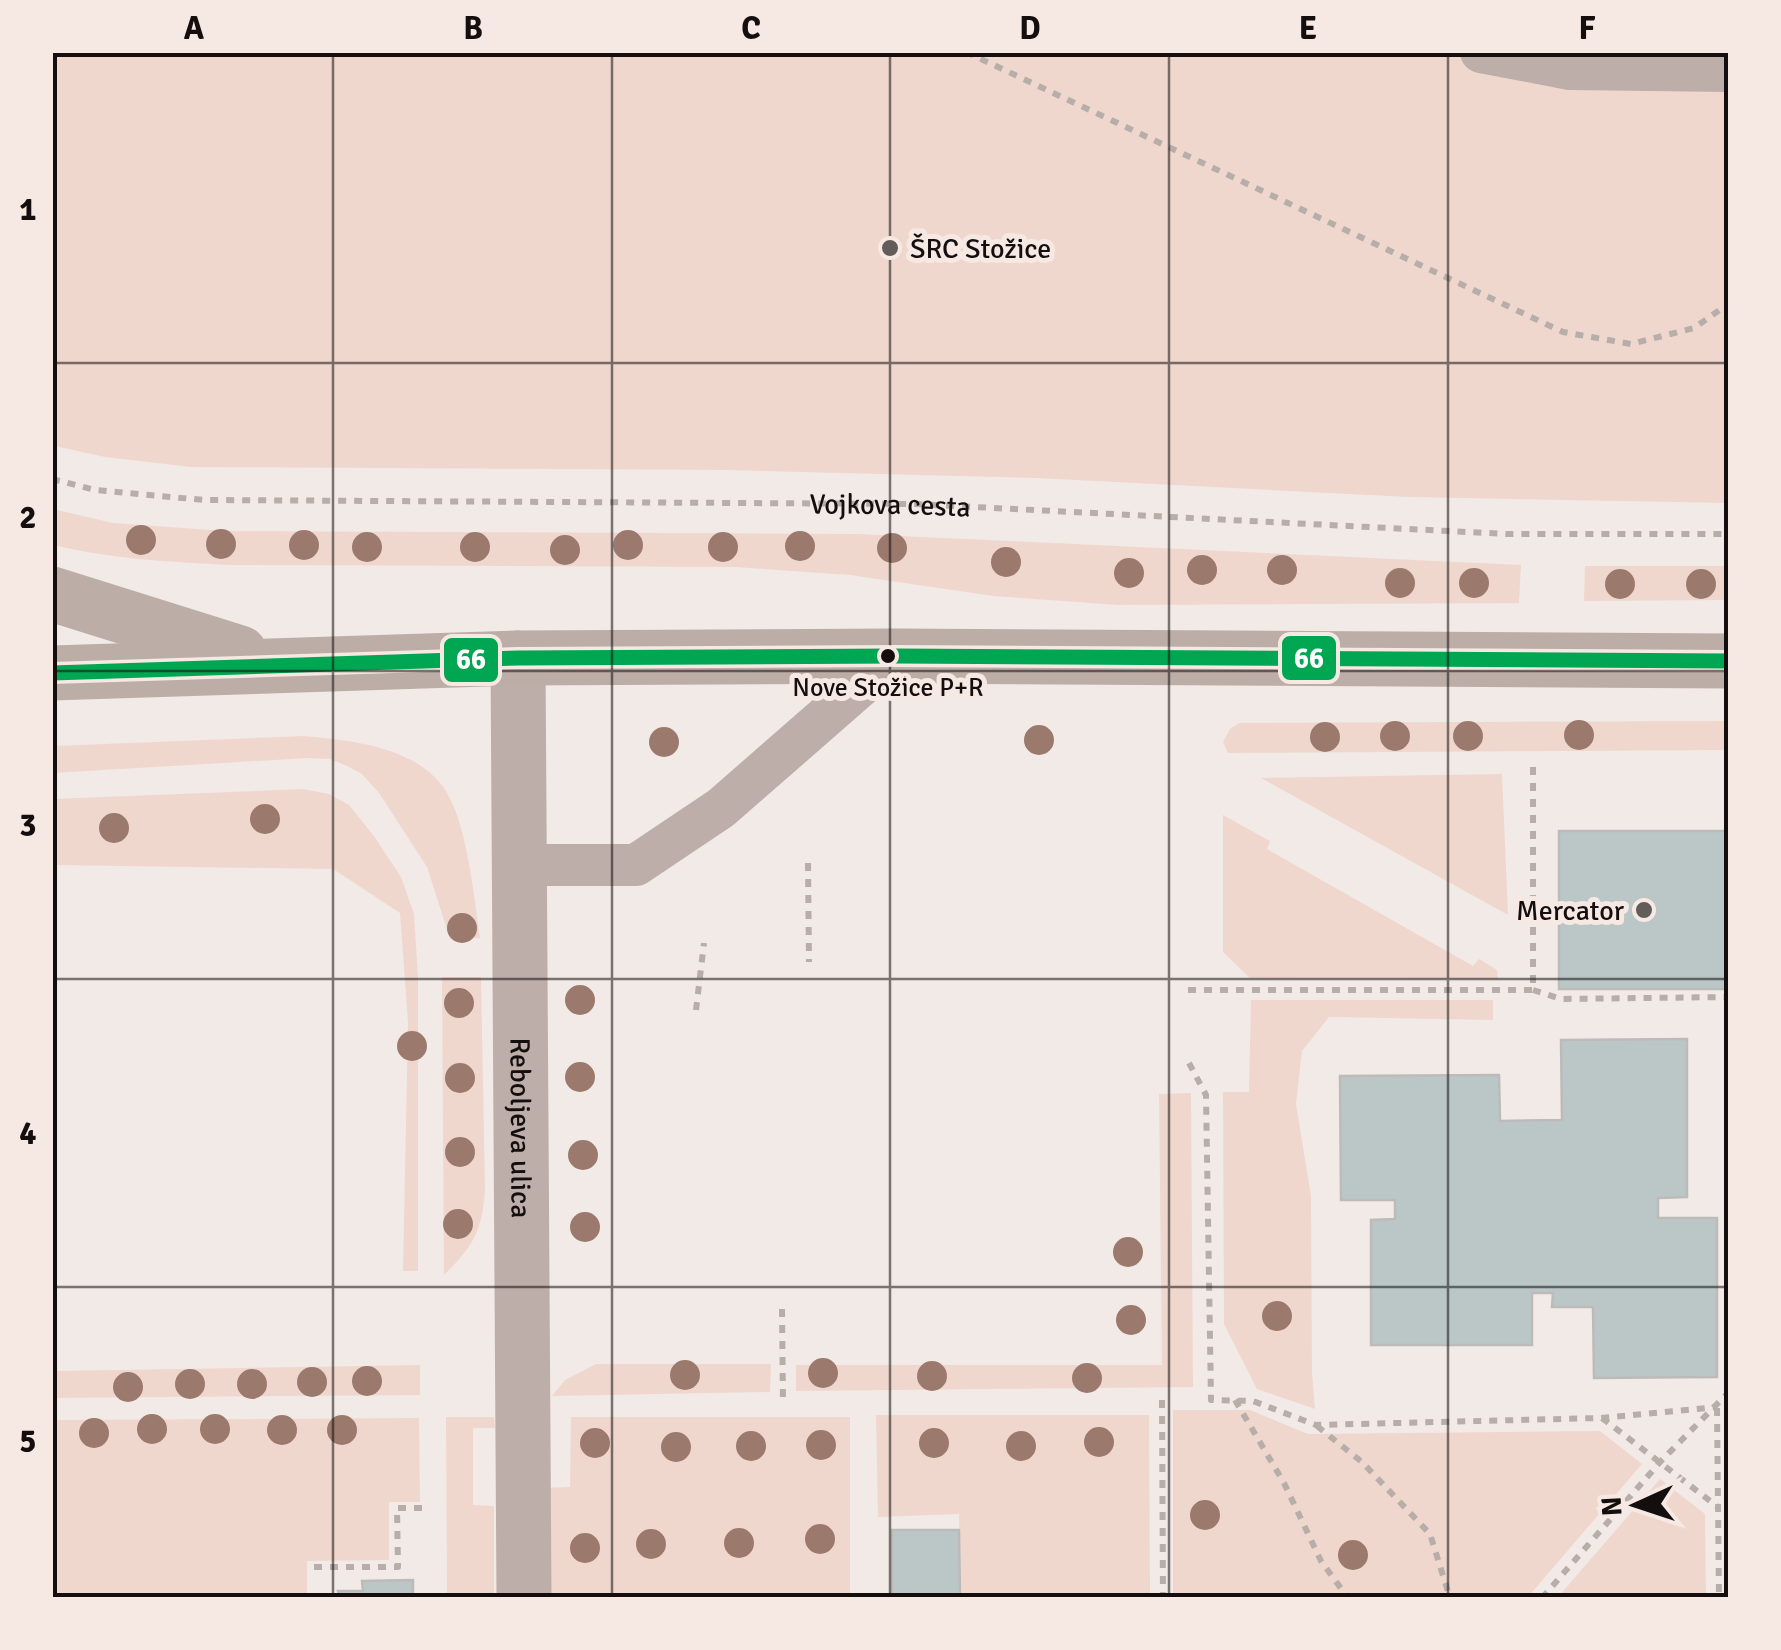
<svg xmlns="http://www.w3.org/2000/svg" width="1781" height="1650" viewBox="0 0 1781 1650" font-family="Signika,sans-serif">
<style>
.green{fill:#f0d7ce}
.building{fill:#bbc7c7;stroke:#bcbbba;stroke-width:2.5}
.lines{fill:none;stroke-linecap:round;stroke-linejoin:round}
.path{stroke:#b7aeaa;stroke-width:6;stroke-dasharray:8 8;stroke-linecap:butt}
.lane{stroke:#beaea9;stroke-width:42}
.street{stroke:#beaea9;stroke-width:55}
.secondary{stroke:#bdada7;stroke-width:55}
.bus-1-casing{stroke:#f6e8e3;stroke-width:22}
.bus-1{stroke:#00a651;stroke-width:15}
.tree{fill:#9b796d}
.grid{fill:none;stroke:#140f0e;stroke-width:2.5;stroke-opacity:0.55}
.poi-dot{fill:#625c5a;stroke:#f6e8e3;stroke-width:4}
.bus-dot{fill:#140f0e;stroke:#f6e8e3;stroke-width:4}
.labels{text-anchor:middle;stroke-width:10;stroke-linejoin:round;paint-order:stroke}
.bus-label{font-size:26px;fill:#140f0e;stroke:#f6e8e3}
.poi-label{font-size:28px;fill:#140f0e;stroke:#f6e8e3;text-anchor:start}
.street-label{font-size:28px;fill:#140f0e;stroke:#f6e8e3}
.line-badge{stroke:#f6e8e3;stroke-width:4}
.badge-label{font-size:28px;text-anchor:middle;font-weight:bold;fill:#fff}
.neatline{fill:none;stroke:#140f0e;stroke-width:4}
.grid-label{font-size:32px;text-anchor:middle;font-weight:bold;fill:#140f0e}
</style>
<rect width="100%" height="100%" fill="#f2eae7"/>
<g class="green">
<polygon points="52,53 1728,53 1728,503 1409,497 1036,478 727,470 191,467 105,457 59,447 52,444"/>
<path d="M53 509 113 523 226 531 859 534 1521 565 1519 603 1119 605 993 596 850 575 735 567 229 565C170 562 111 559 53 545Z"/>
<polygon points="1585,566 1728,566 1728,600 1584,601"/>
<polygon points="1728,721 1728,750 1228,753 1223,742 1230,729 1239,723"/>
<path d="M303 736C349 740 414 746 444 788 467 821 474 897 480 938L450 939 427 867 379 793 362 774 347 766 330 759 308 758 53 773V746Z"/>
<polygon points="1502,774 1508,915 1261,778"/>
<polygon points="303,789 329,794 349,805 374,836 401,877 414,914 418,977 418,1271 403,1271 408,1022 400,913 333,869 53,865 53,799"/>
<polygon points="1223,815 1270,841 1267,849 1473,966 1479,959 1497,970 1498,979 1250,978 1223,952"/>
<path d="M442 977H481L485 1190C482 1232 473 1246 444 1275Z"/>
<polygon points="1251,1000 1493,1000 1493,1020 1329,1017 1302,1051 1296,1104 1311,1196 1312,1372 1315,1409 1257,1389 1224,1324 1223,1092 1249,1092"/>
<polygon points="1191,1093 1193,1387 796,1391 796,1365 1162,1365 1159,1094"/>
<polygon points="596,1364 771,1364 770,1392 552,1396 565,1380"/>
<polygon points="420,1365 420,1395 53,1398 53,1371"/>
<polygon points="1173,1410 1250,1410 1308,1434 1600,1431 1642,1464 1528,1597 1173,1597"/>
<polygon points="876,1415 1149,1415 1150,1597 960,1597 959,1514 878,1517"/>
<polygon points="446,1417 494,1417 495,1428 473,1428 473,1505 494,1506 494,1597 447,1597"/>
<polygon points="571,1417 850,1417 850,1597 547,1597 546,1488 570,1487"/>
<polygon points="419,1418 420,1502 389,1502 389,1560 307,1561 307,1597 53,1597 52,1424 56,1420"/>
<polygon points="1660,1479 1705,1514 1706,1597 1558,1597"/>
</g>
<g class="building">
<rect x="1559" y="831" width="169" height="158"/>
<polygon points="1687,1039 1687,1197 1658,1198 1658,1218 1717,1218 1717,1377 1594,1378 1593,1307 1552,1307 1553,1293 1532,1293 1532,1345 1371,1345 1371,1220 1395,1219 1395,1200 1341,1200 1340,1076 1499,1075 1500,1121 1562,1120 1561,1040"/>
<polygon points="892,1530 959,1530 960,1598 892,1598"/>
<polygon points="413,1580 413,1598 339,1598 338,1591 363,1591 362,1581"/>
</g>
<g class="lines">
<g class="path">
<polyline points="966,52 1563,332 1631,344 1694,328 1728,304"/>
<path id="s1" d="M52 479 95 490 204 500 915 504 1507 534H1728"/>
<polyline points="808,863 809,962"/>
<polyline points="1188,990 1533,990 1533,763"/>
<polyline points="1533,990 1561,999 1728,997"/>
<polyline points="696,1010 704,943"/>
<polyline points="1189,1063 1206,1095 1211,1400 1253,1401 1316,1425 1600,1418 1717,1407"/>
<polyline points="782,1309 783,1405"/>
<polyline points="1162,1400 1163,1598"/>
<polyline points="1235,1400 1284,1483 1321,1561 1348,1598"/>
<polyline points="1717,1408 1719,1598"/>
<polyline points="1602,1418 1718,1507"/>
<polyline points="1317,1426 1362,1462 1430,1534 1450,1598"/>
<polyline points="314,1567 398,1567 397,1508 430,1508"/>
<polyline points="1542,1598 1661,1461 1728,1393"/>
</g>
<g class="lane">
<polyline points="1481,52 1570,69 1728,71"/>
<polyline points="519,865 636,865 721,808 895,656"/>
</g>
<path class="street" id="s2" d="M518 658 524 1598"/>
<g class="secondary">
<polyline points="52,594 240,653"/>
<polyline points="52,673 518,658 895,656 1728,661"/>
</g>
<g class="bus-1-casing">
<polyline id="bus-1" points="52,673 518,658 895,656 1728,661"/>
</g>
<use href="#bus-1" class="bus-1"/>
</g>
<g class="tree">
<circle cx="141" cy="540" r="15"/>
<circle cx="221" cy="544" r="15"/>
<circle cx="304" cy="545" r="15"/>
<circle cx="628" cy="545" r="15"/>
<circle cx="800" cy="546" r="15"/>
<circle cx="367" cy="547" r="15"/>
<circle cx="475" cy="547" r="15"/>
<circle cx="723" cy="547" r="15"/>
<circle cx="892" cy="548" r="15"/>
<circle cx="565" cy="550" r="15"/>
<circle cx="1006" cy="562" r="15"/>
<circle cx="1202" cy="570" r="15"/>
<circle cx="1282" cy="570" r="15"/>
<circle cx="1129" cy="573" r="15"/>
<circle cx="1400" cy="583" r="15"/>
<circle cx="1474" cy="583" r="15"/>
<circle cx="1620" cy="584" r="15"/>
<circle cx="1701" cy="584" r="15"/>
<circle cx="1579" cy="735" r="15"/>
<circle cx="1395" cy="736" r="15"/>
<circle cx="1468" cy="736" r="15"/>
<circle cx="1325" cy="737" r="15"/>
<circle cx="1039" cy="740" r="15"/>
<circle cx="664" cy="742" r="15"/>
<circle cx="265" cy="819" r="15"/>
<circle cx="114" cy="828" r="15"/>
<circle cx="462" cy="928" r="15"/>
<circle cx="580" cy="1000" r="15"/>
<circle cx="459" cy="1003" r="15"/>
<circle cx="412" cy="1046" r="15"/>
<circle cx="580" cy="1077" r="15"/>
<circle cx="460" cy="1078" r="15"/>
<circle cx="460" cy="1152" r="15"/>
<circle cx="583" cy="1155" r="15"/>
<circle cx="458" cy="1224" r="15"/>
<circle cx="585" cy="1227" r="15"/>
<circle cx="1128" cy="1252" r="15"/>
<circle cx="1277" cy="1316" r="15"/>
<circle cx="1131" cy="1320" r="15"/>
<circle cx="823" cy="1373" r="15"/>
<circle cx="685" cy="1375" r="15"/>
<circle cx="932" cy="1376" r="15"/>
<circle cx="1087" cy="1378" r="15"/>
<circle cx="367" cy="1381" r="15"/>
<circle cx="312" cy="1382" r="15"/>
<circle cx="190" cy="1384" r="15"/>
<circle cx="252" cy="1384" r="15"/>
<circle cx="128" cy="1387" r="15"/>
<circle cx="152" cy="1429" r="15"/>
<circle cx="215" cy="1429" r="15"/>
<circle cx="282" cy="1430" r="15"/>
<circle cx="342" cy="1430" r="15"/>
<circle cx="94" cy="1433" r="15"/>
<circle cx="1099" cy="1442" r="15"/>
<circle cx="595" cy="1443" r="15"/>
<circle cx="934" cy="1443" r="15"/>
<circle cx="821" cy="1445" r="15"/>
<circle cx="751" cy="1446" r="15"/>
<circle cx="1021" cy="1446" r="15"/>
<circle cx="676" cy="1447" r="15"/>
<circle cx="1205" cy="1515" r="15"/>
<circle cx="820" cy="1539" r="15"/>
<circle cx="739" cy="1543" r="15"/>
<circle cx="651" cy="1544" r="15"/>
<circle cx="585" cy="1548" r="15"/>
<circle cx="1353" cy="1555" r="15"/>
</g>
<path class="grid" d="M333 52V1598M612 52V1598M890 52V1598M1169 52V1598M1448 52V1598M52 363H1728M52 671H1728M52 979H1728M52 1287H1728"/>
<g class="poi-dot">
<circle cx="890" cy="248" r="10"/>
<circle cx="1644" cy="910" r="10"/>
</g>
<circle class="bus-dot" cx="888" cy="656" r="9"/>
<g class="labels">
<g class="bus-label">
<text x="888" y="696">Nove Stožice P+R</text>
</g>
<g class="poi-label">
<text x="910" y="258">ŠRC Stožice</text>
<text x="1624" y="920" text-anchor="end">Mercator</text>
</g>
<g class="street-label">
<text dy="10" stroke="none"><textPath href="#s1" startOffset="840">Vojkova cesta</textPath></text>
<text dy="10" stroke="none"><textPath href="#s2" startOffset="470">Reboljeva ulica</textPath></text>
</g>
</g>
<g class="line-badge">
<rect x="1280" y="634" width="58" height="48" rx="10" fill="#00a651"/>
<rect x="442" y="636" width="58" height="48" rx="10" fill="#00a651"/>
</g>
<g class="badge-label">
<text x="1309" y="668">66</text>
<text x="471" y="669">66</text>
</g>
<rect width="1781" height="1650" fill="none" stroke="#f6e8e3" stroke-width="110"/>
<g transform="translate(1636 1505) rotate(267)" stroke="#f6e8e3" stroke-width="8" paint-order="stroke">
<path d="M0-8L18 38L0 25L-18 38Z" fill="#140f0e"/>
<text y="-15" font-size="28" font-weight="bold" text-anchor="middle" fill="#140f0e">N</text>
</g>
<rect x="55" y="55" width="1671" height="1540" class="neatline"/>
<g class="grid-label">
<text x="194" y="39">A</text>
<text x="473" y="39">B</text>
<text x="751" y="39">C</text>
<text x="1030" y="39">D</text>
<text x="1308" y="39">E</text>
<text x="1587" y="39">F</text>
<text x="28" y="220">1</text>
<text x="28" y="528">2</text>
<text x="28" y="836">3</text>
<text x="28" y="1144">4</text>
<text x="28" y="1452">5</text>
</g>
</svg>
